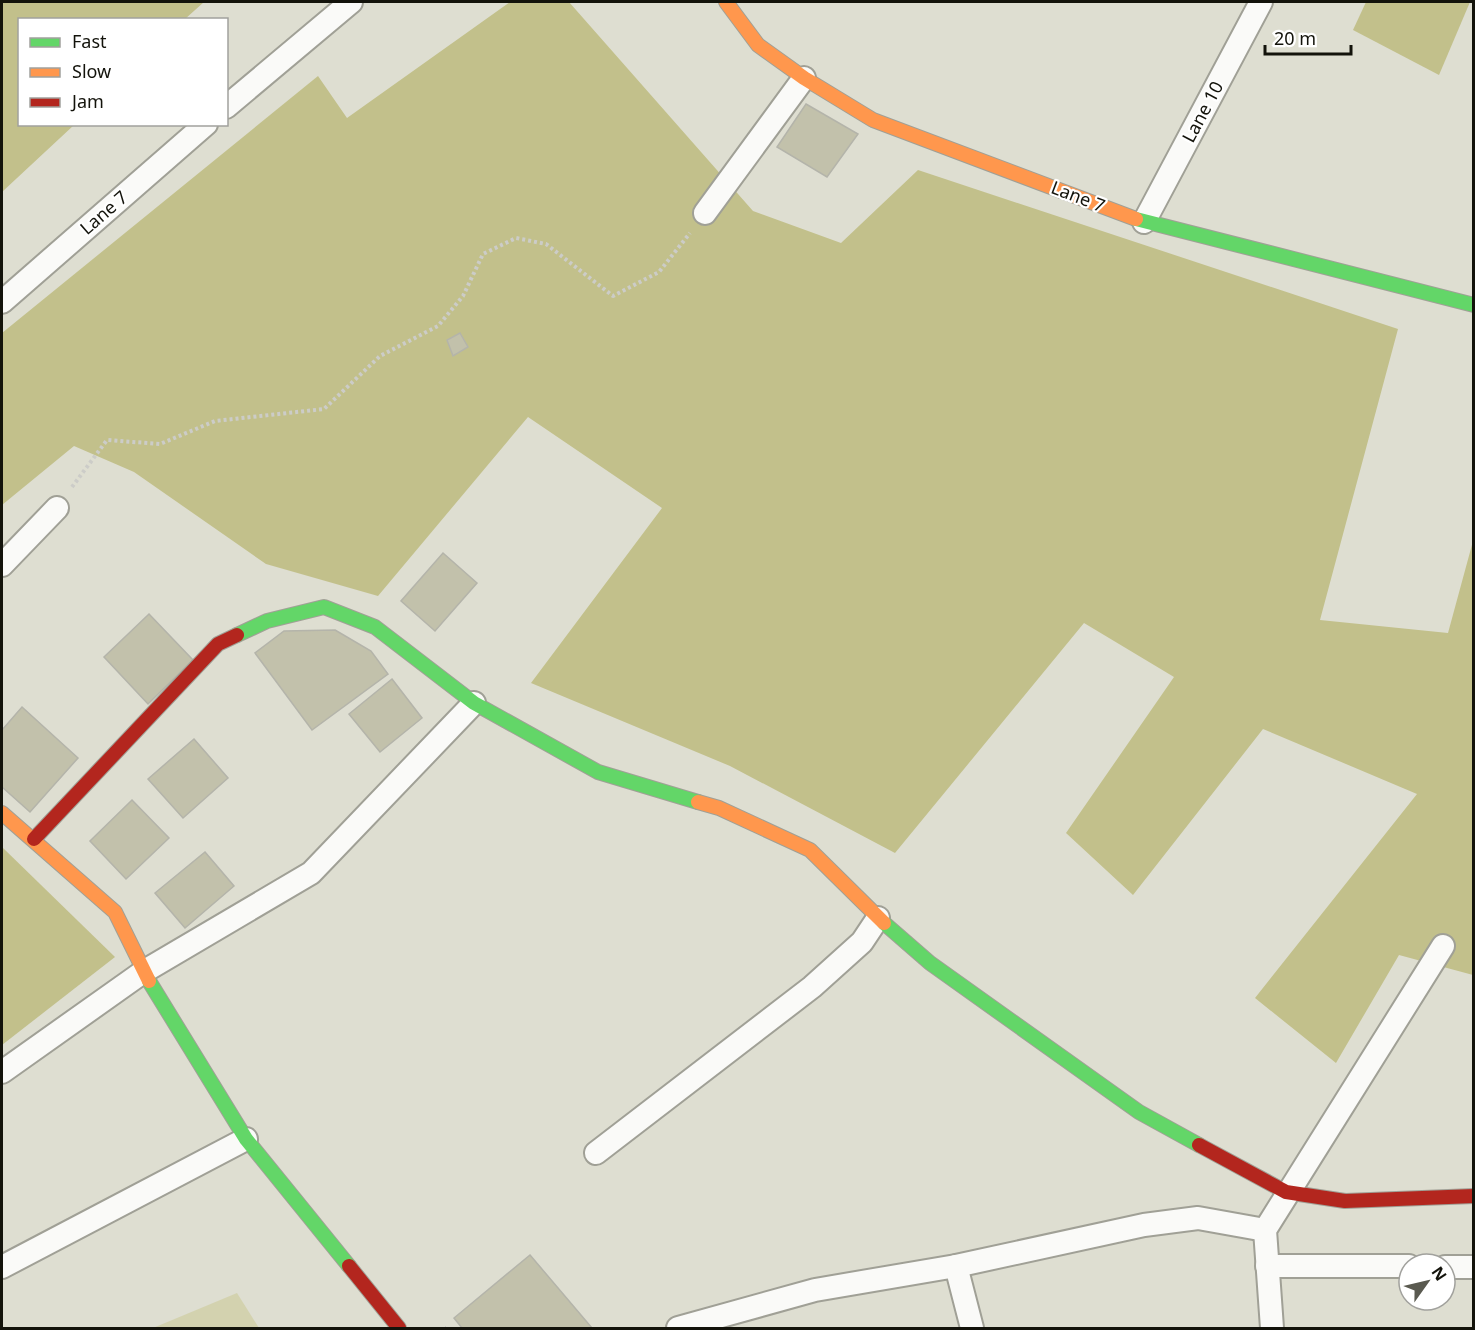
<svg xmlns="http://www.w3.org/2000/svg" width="1475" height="1330" viewBox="0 0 1475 1330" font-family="'Noto Sans',sans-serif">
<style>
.green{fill:#d3d2af}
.forest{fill:#c2c08b}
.building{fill:#c2c1ab;stroke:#b4b4aa;stroke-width:1.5}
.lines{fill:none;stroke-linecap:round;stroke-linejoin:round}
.street-casing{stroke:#a0a096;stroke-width:26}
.fast-casing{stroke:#a0a096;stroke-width:16}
.slow-casing{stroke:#a0a096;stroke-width:16}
.jam-casing{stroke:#a0a096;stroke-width:16}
.path{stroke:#ccccc8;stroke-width:4;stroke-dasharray:3 3;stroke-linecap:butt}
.street{stroke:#fafaf8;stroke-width:22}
.fast{stroke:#63d668;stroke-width:14}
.slow{stroke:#ff974d;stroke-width:14}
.jam{stroke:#b3261e;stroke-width:14}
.labels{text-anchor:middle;stroke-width:4.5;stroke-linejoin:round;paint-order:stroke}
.street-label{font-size:18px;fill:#13130b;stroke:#fff}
</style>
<rect width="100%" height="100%" fill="#deded1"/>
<polygon class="green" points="237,1293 259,1328 153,1328"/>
<g class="forest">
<polygon points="2,2 204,2 185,19 20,20 20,124 74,125 2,192"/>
<polygon points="510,2 569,2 753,211 841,243 918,170 1398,329 1320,620 1448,633 1473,541 1473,975 1399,955 1336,1063 1255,998 1417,794 1263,729 1133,895 1066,833 1174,677 1084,623 895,853 730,766 531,683 662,508 528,417 378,596 266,564 134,472 74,446 2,505 2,333 318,76 347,118"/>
<polygon points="1366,2 1470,2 1439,75 1353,30"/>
<polygon points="2,847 115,957 2,1045"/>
</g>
<g class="building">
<polygon points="806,104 858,134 827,177 777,147"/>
<polygon points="460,333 468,347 453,356 447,340"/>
<polygon points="443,553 477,583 435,631 401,601"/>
<polygon points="149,614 193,660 148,704 104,657"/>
<polygon points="335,630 371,651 388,674 312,730 255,653 284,631"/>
<polygon points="392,679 422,718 380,752 349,714"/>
<polygon points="22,707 78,758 30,812 2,787 2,730"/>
<polygon points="194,739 228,778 183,818 148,779"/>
<polygon points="132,800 169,838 126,879 90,841"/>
<polygon points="205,852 234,886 185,928 155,893"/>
<polygon points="530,1255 592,1328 462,1328 454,1318"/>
</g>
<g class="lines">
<g class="street-casing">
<g id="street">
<polyline points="226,107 351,2"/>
<polyline points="705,213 804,78"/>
<polyline points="1144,222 1261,2"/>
<polyline points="2,302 206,124"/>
<polyline points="2,565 57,508"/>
<polyline points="2,1072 143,972 311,873 474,703"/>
<polyline points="596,1153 812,987 862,942 878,918"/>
<polyline points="956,1266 972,1328"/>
<polyline points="1267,1266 1409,1266"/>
<polyline points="2,1267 246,1139"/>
<polyline points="1445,1267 1474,1267"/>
<polyline points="678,1328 815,1290 956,1266 1144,1225 1198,1218 1265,1230"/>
<polyline points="1272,1328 1265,1230 1443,946"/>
</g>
</g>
<g class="fast-casing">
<g id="fast">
<polyline points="1136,219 1474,305"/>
<polyline points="237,635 267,621 324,607 375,627 474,703 598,772 698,802"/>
<polyline points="884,923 930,963 1139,1112 1199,1145"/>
<polyline points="149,981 246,1139 349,1266"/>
</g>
</g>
<g class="slow-casing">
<g id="slow">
<polyline points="726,2 758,45 804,78 873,120 1136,219"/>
<polyline points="698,802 719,808 810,850 884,923"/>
<polyline points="2,813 115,912 149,981"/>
</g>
</g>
<g class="jam-casing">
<g id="jam">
<polyline points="34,839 218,644 237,635"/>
<polyline points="1199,1145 1286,1192 1345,1201 1474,1196"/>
<polyline points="349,1266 399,1328"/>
</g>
</g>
<g class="path">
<polyline points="72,487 107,440 160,444 215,421 324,409 380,356 438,326 463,296 483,254 516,238 546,244 613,296 659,272 690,233"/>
<polyline points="445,1328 446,1328"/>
</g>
<use href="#street" class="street"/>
<use href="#fast" class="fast"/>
<use href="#slow" class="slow"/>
<use href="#jam" class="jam"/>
</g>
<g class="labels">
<g class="street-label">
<text transform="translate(1203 112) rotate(-62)" y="6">Lane 10</text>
<text transform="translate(1078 197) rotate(21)" y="6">Lane 7</text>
<text transform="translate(104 213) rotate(-41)" y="6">Lane 7</text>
</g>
</g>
<rect width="1475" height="1330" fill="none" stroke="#13130b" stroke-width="6"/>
<rect x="18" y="18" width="210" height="108" fill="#ffffff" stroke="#a1a19d" stroke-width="1.5"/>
<rect x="30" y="38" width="30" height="9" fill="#63d668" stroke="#a1a19d" stroke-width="1.5"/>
<text x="72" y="48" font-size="18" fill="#13130b">Fast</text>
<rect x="30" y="68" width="30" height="9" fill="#ff974d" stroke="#a1a19d" stroke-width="1.5"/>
<text x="72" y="78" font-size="18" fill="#13130b">Slow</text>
<rect x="30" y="98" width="30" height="9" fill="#b3261e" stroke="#a1a19d" stroke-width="1.5"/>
<text x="72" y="108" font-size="18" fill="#13130b">Jam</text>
<g transform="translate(1427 1282) rotate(56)"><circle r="28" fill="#ffffff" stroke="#a1a19d" stroke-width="1.5"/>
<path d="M0-4.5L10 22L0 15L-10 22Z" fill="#5a5a50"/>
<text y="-9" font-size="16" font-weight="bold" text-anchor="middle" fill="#13130b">N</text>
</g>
<path d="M1265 45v9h86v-9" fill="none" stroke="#13130b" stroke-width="3"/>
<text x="1274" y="45" font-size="18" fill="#13130b" stroke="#ffffff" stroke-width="4.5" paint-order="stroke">20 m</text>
</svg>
